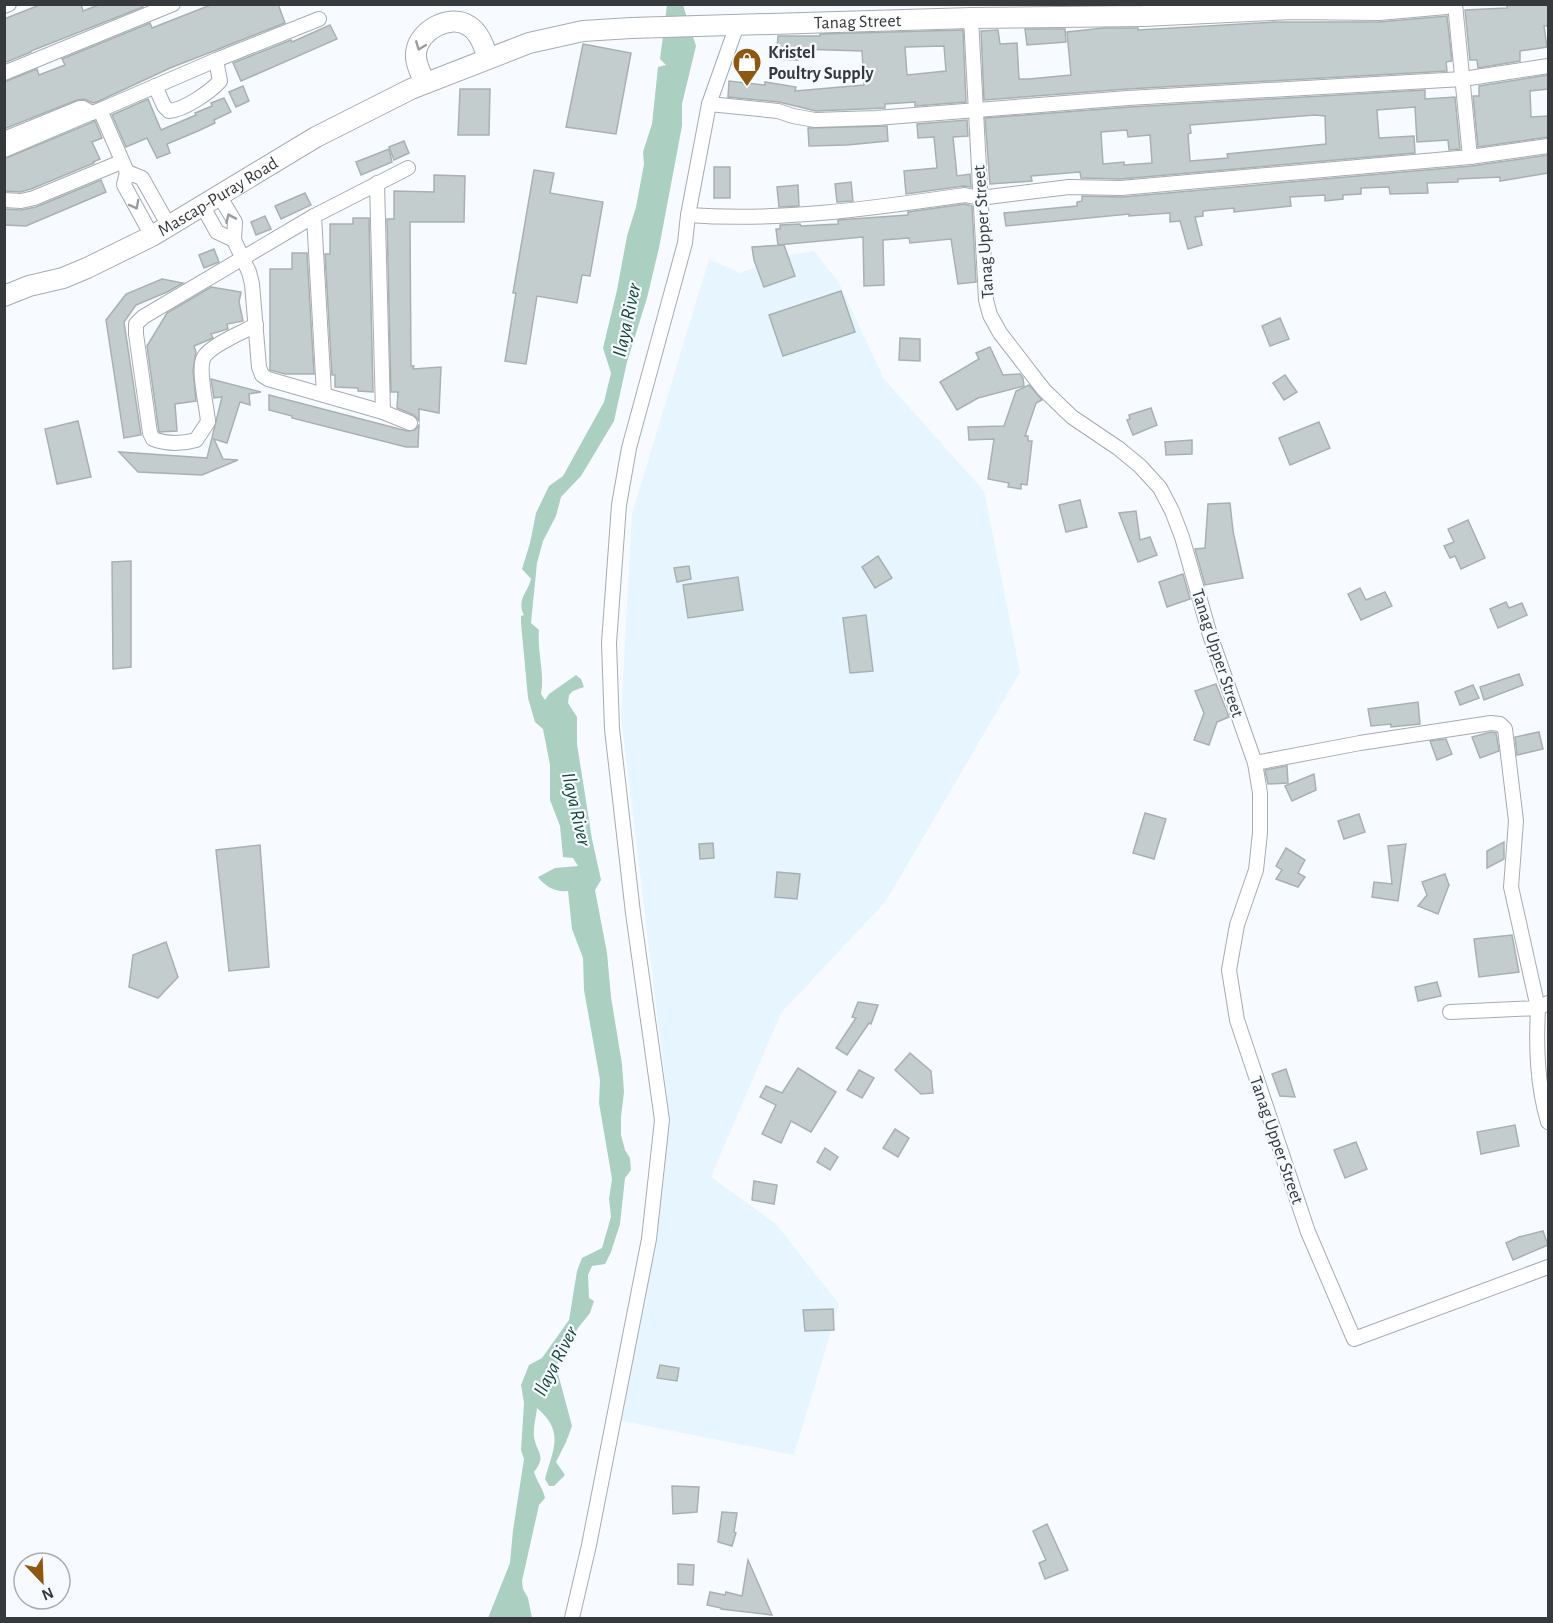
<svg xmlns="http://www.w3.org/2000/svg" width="1553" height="1623" viewBox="0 0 1553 1623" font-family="'Alegreya Sans',sans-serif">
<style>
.built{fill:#e6f5ff}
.water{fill:#abd0c2}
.building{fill:#c4cdce;stroke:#a8b1b2;stroke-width:1.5;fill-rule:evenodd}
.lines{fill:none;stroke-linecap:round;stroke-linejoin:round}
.street-casing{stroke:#a5acb1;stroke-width:16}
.secondary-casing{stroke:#a5acb1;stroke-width:22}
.street{stroke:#fff;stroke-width:14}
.secondary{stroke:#fff;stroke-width:20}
.oneway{stroke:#9b9c9e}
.labels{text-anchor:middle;stroke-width:4.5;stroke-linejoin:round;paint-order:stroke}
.street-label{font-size:18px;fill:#373a3c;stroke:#f7fbff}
.poi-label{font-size:18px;font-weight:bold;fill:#373a3c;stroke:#f7fbff;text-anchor:start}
.water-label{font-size:20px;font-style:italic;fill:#164739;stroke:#f7fbff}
</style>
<rect width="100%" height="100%" fill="#f7fbff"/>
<polygon class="built" points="814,251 839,283 884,379 984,491 1020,672 886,901 781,1013 711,1177 776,1224 839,1304 794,1455 622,1421 670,1121 621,716 632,514 709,259 740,273 789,255"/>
<path class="water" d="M667 5H683L696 46 682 104V126L659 248 647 298 627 362 614 421 581 476 561 497 556 516 543 541 537 563 531 623 539 630C537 652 545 673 541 694L545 700 549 694 576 675 581 679 584 687 573 691 569 695 568 703 577 717V744L592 839 601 880 595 890 607 953 611 997 622 1064 624 1092 621 1117V1135L625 1150 630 1158 631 1170 625 1178 620 1224 611 1252 605 1264 592 1266 588 1275 589 1298 594 1301 590 1313 578 1328 556 1366 572 1426 566 1442 556 1462 565 1475 554 1486H549L545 1479C553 1449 565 1432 537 1408 536 1417 533 1428 534 1437 537 1454 547 1455 534 1472 537 1482 543 1488 545 1498L539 1505 522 1581 523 1589 528 1598 532 1618H488L510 1563 513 1530 524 1459 521 1450 524 1403 521 1385 529 1365 542 1358 569 1320 577 1271 582 1258 602 1248 611 1217 609 1199 612 1179 599 1103 600 1080 584 990 583 958 572 929 568 891C557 893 544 886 538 877L555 868 578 866 573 858 563 857 560 826 550 800V765L543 729 535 722 528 698 521 623V616L524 615C516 600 528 592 531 579L522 569 530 543 536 513 549 486 563 476 604 402 611 373 603 348 617 290 627 236 636 207 644 164 643 152 652 124 658 67 666 65 660 59Z"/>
<g class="building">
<polygon points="42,4 81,4 83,11 101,4 142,4 143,7 31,51 31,52 4,63 4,19"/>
<polygon points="213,4 278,4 285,23 170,68 97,102 93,103 84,99 77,100 4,129 4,82 37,69 39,75 65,65 62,59 150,23 152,28"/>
<polygon points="1507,4 1548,4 1548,26 1544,26 1547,47 1520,51 1520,61 1478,68 1477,60 1470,60 1465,10 1507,8"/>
<polygon points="1447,16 1452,61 1446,62 1447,71 1127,89 984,100 981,31 998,30 1000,44 1017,43 1019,79 1029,79 1071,75 1067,32 1104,28 1138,28 1138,30 1275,22 1379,22"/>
<polygon points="330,25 337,39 241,81 233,63 291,40 292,42"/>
<polygon points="1025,29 1065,29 1066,42 1027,45"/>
<path d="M963 30 966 102 915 106V102L885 104V108L816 111 779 102 728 97 729 81 765 85V82L796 87 795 91 864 85 862 51 799 49 798 60 776 59 778 36H820V34ZM944 46 946 71 907 75 905 47Z"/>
<polygon points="583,44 631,53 616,134 566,127"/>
<polygon points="1548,75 1548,89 1530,91 1531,117 1548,116 1548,137 1478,147 1473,96 1479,96 1479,86"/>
<polygon points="243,86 249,101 236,107 229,92"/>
<polygon points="460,89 490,89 489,135 458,135"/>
<path d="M1425 90V99L1455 97 1460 149 1449 150 1448 140 1417 142 1415 107 1377 110 1379 138 1414 136 1415 153 1121 179 1081 178 1080 172 1031 176 1032 181 990 184 985 118 1129 107ZM1315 115 1325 116 1326 144 1227 154 1228 158 1190 161 1188 134 1191 133 1190 125ZM1127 130 1128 137 1150 135 1152 163 1124 165V162L1103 164 1101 132Z"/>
<polygon points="224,98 231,112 214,120 215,123 198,131 167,144 170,153 157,158 147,138 126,147 112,115 148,99 161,130 196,115 195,113 212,106 211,103"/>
<polygon points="967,120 968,136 953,137 957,176 970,174 971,187 964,186 906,194 904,171 937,168 934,137 918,138 917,124"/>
<polygon points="95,121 102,138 92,142 100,159 93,162 94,163 31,189 20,192 5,191 4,159"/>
<polygon points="887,126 888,141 847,145 809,146 808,128"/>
<polygon points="404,141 409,153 394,160 389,147"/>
<polygon points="389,149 392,162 361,175 356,162"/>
<polygon points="1548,155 1548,173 1500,181 1500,177 1458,179 1458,182 1427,183 1428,193 1390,194 1389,187 1361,188 1361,194 1343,195 1343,199 1325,201 1325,195 1290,197 1291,206 1234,212 1234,208 1203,211 1203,216 1195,217 1202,245 1188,249 1180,221 1170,222 1170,213 1129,216 1129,214 1006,226 1004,213 1077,206 1077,202 1082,201 1082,196 1122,197 1471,166"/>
<rect x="714" y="167" width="16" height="31"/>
<polygon points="534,170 554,173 550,193 603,202 590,276 582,275 577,303 537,296 526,364 505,361 516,293 513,293"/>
<polygon points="434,175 465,176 464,222 410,222 411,366 414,366 413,369 441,367 439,413 419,409 419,421 414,415 397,408 398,392 391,392 387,219 394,219 394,191 434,192"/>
<polygon points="101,180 106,192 26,226 4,225 4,209 21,210 36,207"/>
<polygon points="851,182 853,201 837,202 835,184"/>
<polygon points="798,185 799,206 779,207 777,187"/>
<polygon points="305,193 311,205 281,219 275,206"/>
<polygon points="965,204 972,206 976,282 958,284 951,239 910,243 909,238 883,240 884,285 864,286 863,237 778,245 776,229 780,229 780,225 800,224 801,226 838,224 838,220 908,215 908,212"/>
<polygon points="265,216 271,229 256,235 251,222"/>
<polygon points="353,218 369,218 373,392 358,391 358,388 335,387 335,375 332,375 325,254 330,254 330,224 353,224"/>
<polygon points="784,245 795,276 764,287 754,260 752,247"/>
<polygon points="214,249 219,262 204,268 199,255"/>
<polygon points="292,253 307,253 314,374 285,374 270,370 270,269 292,269"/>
<polygon points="162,279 183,283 167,292 136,305 124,322 141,435 124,438 106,320 126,294"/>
<polygon points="211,287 241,292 239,302 243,321 227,324 228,329 211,334 213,338 194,346 196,352 193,370 196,401 175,404 177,431 159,432 147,346 167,313"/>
<polygon points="841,291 855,332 783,356 769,315"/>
<polygon points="1280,318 1289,339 1270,346 1262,326"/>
<polygon points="900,338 920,339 920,361 899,360"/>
<polygon points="990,347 1003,375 1020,374 1023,378 1024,386 978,398 957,410 940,382 979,359 976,353"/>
<polygon points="1285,375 1297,392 1284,400 1273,383"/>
<polygon points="211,379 261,392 249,394 250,405 240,402 227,443 214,439 223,459 238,460 202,475 138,472 119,452 207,458 222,397 214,398"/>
<polygon points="1029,385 1042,400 1036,403 1025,436 1028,436 1028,441 1032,441 1027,485 1021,484 1021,489 1008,487 1009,483 988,479 994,439 969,440 968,427 1004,426 1016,391"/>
<polygon points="269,395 407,431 415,430 419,425 418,447 406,447 292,418 292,416 269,410"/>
<polygon points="1151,408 1157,425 1133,435 1127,420 1130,419 1129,415"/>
<polygon points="78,421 91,477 57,484 45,429"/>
<polygon points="1319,422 1330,448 1290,465 1279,438"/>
<polygon points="1192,440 1192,454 1166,455 1165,442"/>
<polygon points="1080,500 1087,527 1066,532 1059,505"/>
<polygon points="1230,503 1233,531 1243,578 1205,585 1195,549 1205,548 1208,504"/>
<polygon points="1136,511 1140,540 1150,537 1157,555 1138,562 1119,513"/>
<polygon points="1468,520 1485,558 1461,569 1455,556 1450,558 1444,546 1454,542 1448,529"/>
<polygon points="878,556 892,578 875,588 862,567"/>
<polygon points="131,561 131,667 113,669 112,562"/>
<polygon points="689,566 691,579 677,582 674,568"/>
<polygon points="1183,574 1190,599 1167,607 1159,582"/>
<polygon points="738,577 743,610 688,618 683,585"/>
<polygon points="1360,588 1366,600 1385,592 1392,606 1361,620 1348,594"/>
<polygon points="1506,602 1509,608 1522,603 1527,615 1498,628 1490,609"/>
<polygon points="866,615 873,671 850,673 843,618"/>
<polygon points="1519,674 1523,685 1484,700 1480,687"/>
<polygon points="1216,684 1229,717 1217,722 1209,745 1194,740 1204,713 1195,691"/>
<polygon points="1473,685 1479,698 1460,705 1455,692"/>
<polygon points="1418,702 1420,724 1391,727 1391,724 1371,726 1368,709"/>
<polygon points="1491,732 1496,733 1499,751 1480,758 1472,737"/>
<polygon points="1539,732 1543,749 1517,755 1515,737"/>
<polygon points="1446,739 1452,754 1437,760 1430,741"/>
<polygon points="1287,766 1288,783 1268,784 1265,770"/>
<polygon points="1314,774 1316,790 1292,801 1285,786"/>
<polygon points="1145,813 1166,819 1154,859 1133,853"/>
<polygon points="1359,814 1365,832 1344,839 1338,821"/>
<polygon points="1504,842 1504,859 1487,868 1487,851"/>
<polygon points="713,843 714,858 700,859 699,844"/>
<polygon points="1406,844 1398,901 1372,897 1374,882 1392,884 1388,846"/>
<polygon points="260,845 269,967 229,971 216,850"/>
<polygon points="1286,848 1305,860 1298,873 1305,877 1298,887 1276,879 1282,870 1276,866"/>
<polygon points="777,872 800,874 797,899 775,897"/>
<polygon points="1445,874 1449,885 1438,914 1418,906 1427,895 1422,882"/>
<polygon points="1512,935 1519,972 1479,977 1474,939"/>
<polygon points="166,942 178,977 158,998 129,987 133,955"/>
<polygon points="1437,982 1441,996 1418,1001 1415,987"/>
<polygon points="858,1002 878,1005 871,1024 869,1023 847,1055 836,1048 856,1018 852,1017"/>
<polygon points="910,1053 931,1071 933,1093 921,1094 895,1070"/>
<polygon points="798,1068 836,1092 811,1132 791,1121 781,1143 762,1134 776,1105 760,1097 766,1086 782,1093"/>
<polygon points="1286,1069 1295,1097 1280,1096 1272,1074"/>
<polygon points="859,1070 874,1078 862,1098 847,1090"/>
<polygon points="1515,1125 1519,1146 1481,1154 1477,1132"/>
<polygon points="895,1129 909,1138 898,1157 883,1148"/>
<polygon points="1356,1142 1367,1169 1345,1178 1334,1150"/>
<polygon points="825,1148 838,1157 830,1170 817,1162"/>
<polygon points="754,1181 777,1185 774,1204 752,1200"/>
<polygon points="1543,1231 1548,1245 1513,1260 1506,1243 1519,1237"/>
<polygon points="833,1309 834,1330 805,1331 803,1310"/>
<polygon points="660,1365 679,1368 677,1381 657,1378"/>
<polygon points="672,1486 699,1487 697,1512 673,1514"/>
<polygon points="722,1512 737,1513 734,1532 736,1533 732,1546 718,1542"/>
<polygon points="1047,1524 1068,1570 1045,1579 1039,1563 1046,1560 1033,1531"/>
<polygon points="748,1560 772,1615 721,1609 721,1608 707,1605 710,1592 725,1595 726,1592 742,1596"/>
<polygon points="678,1564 694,1565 693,1585 678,1584"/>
</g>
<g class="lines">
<g class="street-casing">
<g id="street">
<polyline points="1455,4 1470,157"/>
<polyline points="4,6 9,4"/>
<polyline points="971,18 986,300 990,315 1000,333 1044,390 1072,417 1118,448 1140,466 1160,488 1172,511 1182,537 1210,635 1255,763 1260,793 1260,833 1256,870 1237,925 1229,970 1237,1020 1308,1232 1354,1339 1548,1267"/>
<polyline points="4,73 173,4"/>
<path d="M155 86 164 106 169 111C184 110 210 92 220 81L216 60"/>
<polyline points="709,104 778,111 793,116 815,120 876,118 1128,98 1463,79 1548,66"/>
<polyline points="4,139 80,108 83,108 92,113 100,110"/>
<polyline points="4,150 91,113"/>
<polyline points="127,172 124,185 152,236"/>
<polyline points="377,183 383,412"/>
<polyline points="220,197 235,222 234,240 249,272 252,284 259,367 262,375 268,379 383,412 410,423"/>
<polyline points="4,200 21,201 34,198 121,162"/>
<polyline points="203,207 217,232 234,240"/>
<path d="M688 215C780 222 874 208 965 195L980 198 1069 187 1121 188 1470 157 1548 146"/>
<polyline points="314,216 324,394"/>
<polyline points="169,226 142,178 127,172 100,110 216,60 319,19"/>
<path d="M256 325C243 332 211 345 204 357 197 369 207 406 208 422L196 440C182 444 167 444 153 439L150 433 136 334V324L143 317 314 216 408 168"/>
<polyline points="1255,763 1360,743 1491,723 1500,724 1505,729 1516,821 1511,887 1538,1008 1450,1012"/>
<path d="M1548 1003 1538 1008C1536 1047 1537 1084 1548 1122"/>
<polyline points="572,1618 589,1545 649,1239 662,1120 633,913 612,729 609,643 619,505 629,448 685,243 688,215 709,104 737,25"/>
</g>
</g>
<g class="secondary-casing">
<g id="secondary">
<path d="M425 83C421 74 415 63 416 53 418 30 451 13 469 26 480 33 484 47 488 58"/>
<path id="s1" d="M4 296 29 286 63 278 87 268 152 236 316 137 411 89 529 43 583 31 631 28 971 18 1143 16 1294 9 1379 10 1446 4"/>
</g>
</g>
<use href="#street" class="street"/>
<use href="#secondary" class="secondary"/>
</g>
<defs><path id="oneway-chevron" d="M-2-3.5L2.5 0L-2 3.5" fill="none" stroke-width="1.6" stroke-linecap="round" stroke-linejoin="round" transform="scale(1.5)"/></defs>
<g class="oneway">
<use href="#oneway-chevron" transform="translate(420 46) rotate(111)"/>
<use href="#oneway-chevron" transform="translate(135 205) rotate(62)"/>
<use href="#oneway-chevron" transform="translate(230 218) rotate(-114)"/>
</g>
<defs>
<g id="shop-pin" transform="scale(1.5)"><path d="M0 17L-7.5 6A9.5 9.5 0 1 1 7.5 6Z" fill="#8f570f" stroke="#f7fbff"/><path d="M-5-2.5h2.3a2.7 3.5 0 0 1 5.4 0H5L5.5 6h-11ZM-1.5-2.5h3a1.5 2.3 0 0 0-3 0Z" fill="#fff"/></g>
</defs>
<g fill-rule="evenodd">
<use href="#shop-pin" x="747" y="62"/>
</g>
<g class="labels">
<g class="street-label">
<text dy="6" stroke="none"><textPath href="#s1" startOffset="915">Tanag Street</textPath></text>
<text dy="6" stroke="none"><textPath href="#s1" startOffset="237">Mascap-Puray Road</textPath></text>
<text transform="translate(983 232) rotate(-94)" y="6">Tanag Upper Street</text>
<text transform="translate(1218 653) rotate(72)" y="6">Tanag Upper Street</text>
<text transform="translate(1277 1140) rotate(71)" y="6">Tanag Upper Street</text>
</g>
<g class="poi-label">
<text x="768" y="58">Kristel<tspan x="768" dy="21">Poultry Supply</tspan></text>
</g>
<g class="water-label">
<text transform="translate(626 320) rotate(-78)" y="7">Ilaya River</text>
<text transform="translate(577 809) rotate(77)" y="7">Ilaya River</text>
<text transform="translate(555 1361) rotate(-63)" y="7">Ilaya River</text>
</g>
</g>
<rect width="1553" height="1623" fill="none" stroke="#373a3c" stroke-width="12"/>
<g transform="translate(42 1581) rotate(157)"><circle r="28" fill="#f7fbff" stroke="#aaaeb1" stroke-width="1.5"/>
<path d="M0-4.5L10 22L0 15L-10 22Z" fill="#8f570f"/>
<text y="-9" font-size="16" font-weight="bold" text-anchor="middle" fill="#373a3c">N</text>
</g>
</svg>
